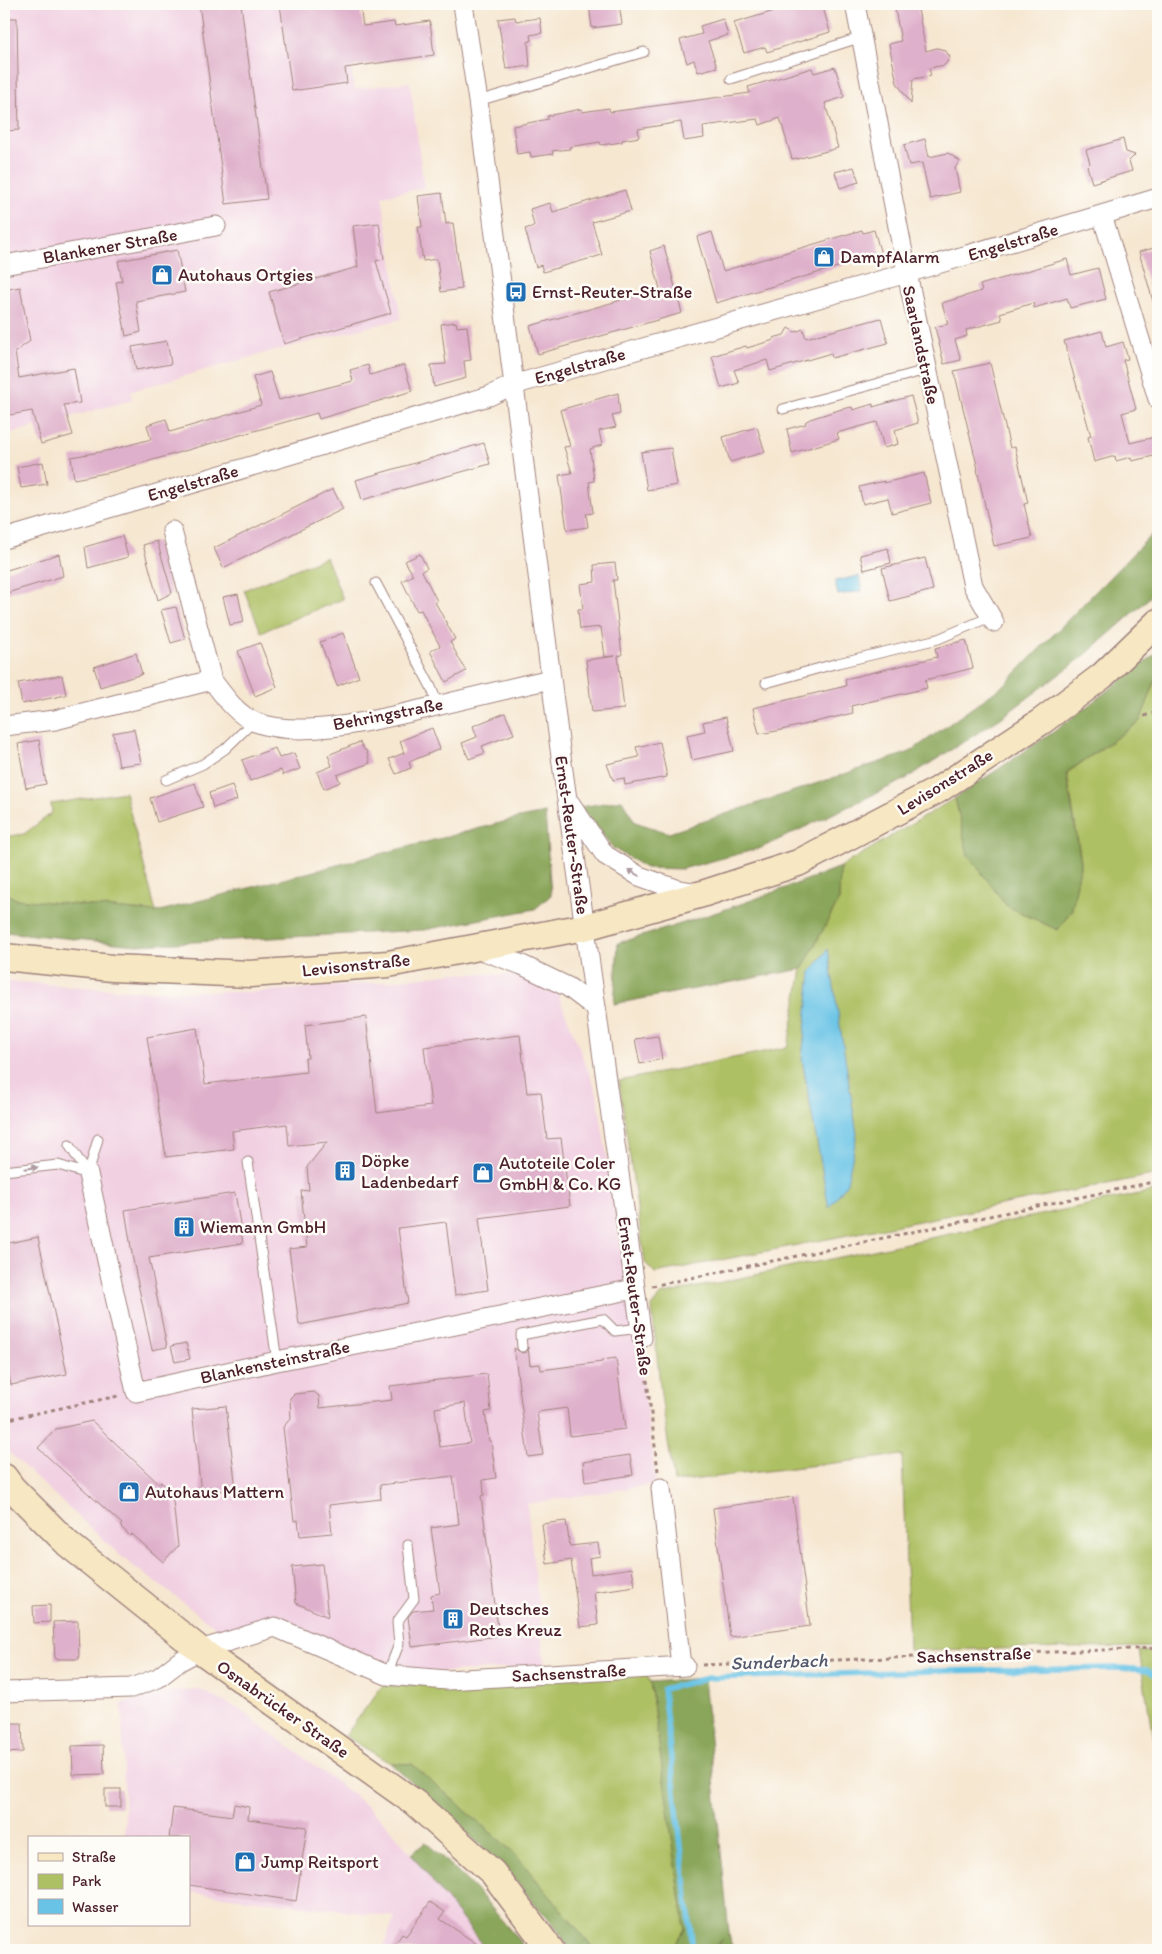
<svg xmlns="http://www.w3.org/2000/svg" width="1162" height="1954" viewBox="0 0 1162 1954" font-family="Itim,sans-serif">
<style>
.built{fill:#f1d0e2}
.green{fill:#adc064;stroke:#7c7048;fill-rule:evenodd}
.forest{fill:#8aa65a;stroke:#6a6242}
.water{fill:#68c3e6;stroke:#597188}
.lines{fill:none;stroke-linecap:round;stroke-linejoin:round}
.stream{stroke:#68c3e6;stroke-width:5.5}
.building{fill:#dfb0cb;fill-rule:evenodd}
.service-casing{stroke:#a0837e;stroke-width:11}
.minor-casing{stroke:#a0837e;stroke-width:21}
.secondary-casing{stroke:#a0837e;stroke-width:29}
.path{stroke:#a0837e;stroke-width:3;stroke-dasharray:4 4;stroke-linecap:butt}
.service{stroke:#fff;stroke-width:9}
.minor{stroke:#fff;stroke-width:19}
.secondary{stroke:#f7e8c3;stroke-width:26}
.oneway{fill:#ae9aa0}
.labels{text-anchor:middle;stroke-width:5;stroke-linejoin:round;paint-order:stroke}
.street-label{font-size:18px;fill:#4a1f2b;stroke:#fdfcf7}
.poi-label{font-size:18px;fill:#4a1f2b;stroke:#fdfcf7;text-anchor:start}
.water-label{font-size:19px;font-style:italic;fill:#54586c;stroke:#fdfcf7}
</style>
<rect width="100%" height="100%" fill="#fdfcf7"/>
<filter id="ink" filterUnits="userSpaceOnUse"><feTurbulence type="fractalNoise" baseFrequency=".02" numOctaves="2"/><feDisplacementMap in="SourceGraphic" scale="10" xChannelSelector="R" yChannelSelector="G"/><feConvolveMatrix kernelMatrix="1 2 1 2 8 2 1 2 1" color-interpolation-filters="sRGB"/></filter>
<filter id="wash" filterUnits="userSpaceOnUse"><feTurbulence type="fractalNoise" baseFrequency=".0096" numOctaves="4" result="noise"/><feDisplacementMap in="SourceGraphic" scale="20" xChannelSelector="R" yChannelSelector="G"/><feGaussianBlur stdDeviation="1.12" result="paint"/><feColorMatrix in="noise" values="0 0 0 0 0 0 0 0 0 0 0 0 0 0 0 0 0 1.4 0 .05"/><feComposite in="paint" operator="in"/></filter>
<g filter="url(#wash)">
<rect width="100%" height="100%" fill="#f6e7d1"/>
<g class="built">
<polygon points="4,4 343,4 354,89 410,82 424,188 382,196 401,319 269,352 131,391 132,400 4,435"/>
<polygon points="454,973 530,976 555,987 597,1093 623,1262 635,1323 656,1484 527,1504 545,1666 449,1672 386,1672 276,1624 233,1640 123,1558 4,1448 4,981 138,991 255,992 375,983"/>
<polygon points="201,1690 240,1710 354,1795 391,1829 486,1950 382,1950 395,1917 189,1892 189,1838 125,1838 122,1703 174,1691"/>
</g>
<g class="green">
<polygon points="326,557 343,599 261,632 244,590"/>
<path d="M1158 674V1174L655 1273 645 1263 619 1081 788 1047 802 969 839 900 840 867 955 798 968 855 1007 906 1058 930 1072 909 1081 861 1067 773 1140 721ZM828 950 843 1051 829 1207 802 1059Z"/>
<polygon points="125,792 156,912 16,899 4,893 4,837 24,834 52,813 51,804"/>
<polygon points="1158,1190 1158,1425 1155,1426 1158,1467 1158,1647 909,1650 902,1455 674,1482 661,1395 652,1307 660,1295"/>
<polygon points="1139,1651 1158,1652 1158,1768"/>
<polygon points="646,1674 650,1682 685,1929 672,1950 595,1950 514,1853 412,1764 390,1763 345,1736 382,1686"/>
</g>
<g class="forest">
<polygon points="1158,528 1158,588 1142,605 1084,656 1001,718 904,780 761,848 682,869 646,868 613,848 581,807 622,800 635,822 669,833 910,752 1004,685"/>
<polygon points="1158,652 1158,674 1140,721 1066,773 1081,862 1072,909 1058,930 1007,906 968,855 955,798 1052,733"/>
<polygon points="545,813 551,895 535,909 424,930 137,945 4,932 4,893 16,899 156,912 519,818"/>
<path d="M840 867 839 900 802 969 614 1004 618 943C694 921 767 896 840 867Z"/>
<polygon points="704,1678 729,1933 732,1950 715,1950 723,1939 712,1950 672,1950 685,1929 650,1682"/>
<polygon points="390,1763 412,1764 514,1853 595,1950 570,1950 559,1932 503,1866"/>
<polygon points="426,1842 480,1894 527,1950 486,1950 411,1854"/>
</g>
<g class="water">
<polygon points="859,576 862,591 838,595 835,581"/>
<polygon points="828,949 857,1134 847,1183 829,1208 802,1059 811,972"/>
</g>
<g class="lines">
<polyline class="stream" points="693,1950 663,1689 708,1678 934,1671 1119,1668 1148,1670 1158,1677"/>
</g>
<g id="blocks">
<g class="building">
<polygon points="199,4 241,4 267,199 226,204"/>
<polygon points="280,4 336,4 336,8 360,6 363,26 394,22 395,26 430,21 434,55 345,68 347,83 292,91"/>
<polygon points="589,4 619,4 622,24 592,28"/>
<polygon points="798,4 822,4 830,32 767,52 765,47 744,53 734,23"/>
<polygon points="894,4 917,4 926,51 937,48 945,50 950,57 945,65 929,68 931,76 913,79 911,104 897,83 889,44 901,41"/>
<polygon points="515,17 516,21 540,18 542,33 530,35 531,41 528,42 530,66 506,69 498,19"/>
<polygon points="4,18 17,18 19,130 4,131"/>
<polygon points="723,19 728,35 708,41 717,67 698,72 694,60 687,63 680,40 702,34 700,26"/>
<polygon points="835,67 844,97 825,103 838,148 797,159 797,158 792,159 780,118 760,125 758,119 703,126 704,138 684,141 681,122 638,129 639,137 622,140 622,142 601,145 600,142 569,147 570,149 552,151 553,154 531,157 530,152 517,154 513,126 548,119 547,116 581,109 582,112 609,108 610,112 750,93 748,87 812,68 814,73"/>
<polygon points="925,139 929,157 948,153 960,161 955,168 960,192 930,199 922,163 909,165 904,145"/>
<polygon points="1123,139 1126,152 1135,155 1129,161 1132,171 1092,183 1087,166 1090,163 1086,150"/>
<polygon points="854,167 859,182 840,188 835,172"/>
<polygon points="625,190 631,211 592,222 602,255 543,272 541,265 536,267 525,229 534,226 530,209 550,203 553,212"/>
<polygon points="442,193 446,224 453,223 462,289 441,292 437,259 423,261 418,227 422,227 418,196"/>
<polygon points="379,223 384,259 376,261 391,313 284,344 269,292 358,267 353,226"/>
<polygon points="862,230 863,233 874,230 881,254 716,303 697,237 712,232 723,271"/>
<polygon points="664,246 682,313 538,354 530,326 660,289 650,251"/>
<polygon points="1158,247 1158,304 1154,305 1139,252"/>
<polygon points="177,250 185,292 136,301 141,332 126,336 116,282 122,281 118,261"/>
<polygon points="1067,259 1071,275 1098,268 1106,299 1070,308 1067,298 1034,308 1033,303 1000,313 1002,320 966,330 967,336 955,340 961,360 944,364 935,327 948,324 942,303 982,291 980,285"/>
<polygon points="20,287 30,341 15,352 19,378 74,368 80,403 64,405 73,435 41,444 32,411 4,416 4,290"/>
<polygon points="881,318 888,343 832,358 831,353 770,371 767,360 734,370 739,383 721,388 712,356 746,346 747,348 774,340 773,338 784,335 788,328 795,332 803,329 806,338"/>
<polygon points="456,322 457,327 467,326 471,360 464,361 466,378 434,387 431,365 446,364 441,324"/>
<polygon points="1102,331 1106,347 1123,342 1128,359 1123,360 1136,409 1122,413 1130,443 1155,437 1158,455 1132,461 1131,457 1116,461 1115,456 1094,462 1088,437 1091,436 1064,341"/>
<polygon points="167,341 171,364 136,370 132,347"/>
<polygon points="990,363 1010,448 1015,447 1028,503 1024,504 1032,538 994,546 977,469 978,469 954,371"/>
<polygon points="368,365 370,375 404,365 412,391 319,419 317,413 111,472 74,479 71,457 111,450 151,439 147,425 166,419 170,432 261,405 253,377 270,372 279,400 353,381 350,370"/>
<polygon points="618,393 620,414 612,416 616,427 599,431 602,445 590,449 594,481 589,482 593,513 586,514 588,527 567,530 559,475 572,473 564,447 570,446 560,410"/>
<polygon points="911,396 918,423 895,430 898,444 884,448 877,422 837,433 839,439 792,453 787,429 806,424 805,422 810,419 842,409 852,407 853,410 873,404 873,407"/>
<polygon points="757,427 765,452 730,462 723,437"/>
<polygon points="484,443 490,464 362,500 356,480"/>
<polygon points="671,448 677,485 647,490 641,452"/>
<polygon points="43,462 47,484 21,488 17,467"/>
<polygon points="924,473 931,503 892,513 888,498 863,504 859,487 884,481 884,483"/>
<polygon points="333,489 343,509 223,568 214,548"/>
<polygon points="122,536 128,557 88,568 85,547"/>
<polygon points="157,541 172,593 158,600 143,545"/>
<polygon points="888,548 891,563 864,570 860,555"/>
<polygon points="59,554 63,576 7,593 4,582 4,571"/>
<polygon points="420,554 427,568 422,571 437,601 435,602 455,639 450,642 466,671 446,682 430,651 440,646 421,610 417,611 402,581 413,575 405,561"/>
<polygon points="925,558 933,590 890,601 882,568"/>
<polygon points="615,563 617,580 613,580 622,655 618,656 624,709 592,712 586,660 615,656 605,657 601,627 580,629 578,609 583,609 580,584 595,582 594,565"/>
<polygon points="238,594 244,622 230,625 223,597"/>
<polygon points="176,607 185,639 171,643 161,610"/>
<polygon points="343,633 359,677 337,686 320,642"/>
<polygon points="966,640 973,668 925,680 927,688 851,706 853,713 777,731 759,734 753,708 846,686 845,679 937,657 935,648"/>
<polygon points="260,643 277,687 255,696 238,651"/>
<polygon points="136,653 142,674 100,687 94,667"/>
<polygon points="62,675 66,695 22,704 18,683"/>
<polygon points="505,713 514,734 482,746 485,753 469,759 462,743 477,737 473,726"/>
<polygon points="726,717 734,751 692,760 687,735 705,731 703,722"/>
<polygon points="432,728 440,749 409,762 411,768 396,774 389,759 404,753 400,741"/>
<polygon points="134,729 141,763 119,766 113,733"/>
<polygon points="39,740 46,784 26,788 18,744"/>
<polygon points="360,742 364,750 366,750 370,763 337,775 340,782 324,789 317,772 332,766 328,755"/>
<polygon points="660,742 667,777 625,785 624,778 613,780 607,764 639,757 636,747"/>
<polygon points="275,748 279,758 294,753 300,769 283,775 281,770 250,781 242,760"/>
<polygon points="195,783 203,807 157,822 150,798"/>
<polygon points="232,785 237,800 213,808 209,793"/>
<polygon points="366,1017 377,1113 431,1106 424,1047 520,1035 527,1093 541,1092 547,1139 561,1138 570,1206 479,1218 488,1290 455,1295 446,1222 398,1228 408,1303 299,1325 289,1249 307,1247 301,1191 309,1190 307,1167 327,1142 289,1146 287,1124 232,1131 234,1149 166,1157 147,1037 197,1028 205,1084 306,1072 305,1058 308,1058 305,1025"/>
<polygon points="658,1036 662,1059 640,1064 635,1039"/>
<polygon points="235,1193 243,1243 149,1258 167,1347 152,1350 133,1260 125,1210"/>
<polygon points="38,1237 67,1374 11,1385 4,1351 4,1244"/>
<polygon points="186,1343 190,1359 175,1362 171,1346"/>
<polygon points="528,1347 530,1365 540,1364 541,1370 602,1362 602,1360 616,1358 625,1429 570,1436 567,1408 537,1412 543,1455 528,1457 514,1348 522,1353 526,1352"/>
<path d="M487 1374 491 1411 485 1412 489 1441H491L496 1478 483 1480 484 1495 481 1496 499 1636 412 1647 408 1617 413 1611 433 1609 431 1595 440 1593 431 1528 459 1524 453 1476 380 1485 381 1499 329 1505 332 1533 300 1536 298 1520 294 1521 283 1427 291 1418 290 1398 294 1394 314 1392 319 1396 320 1408 392 1400 390 1386ZM465 1403 470 1443 440 1447 435 1408Z"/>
<polygon points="226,1406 236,1489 201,1493 192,1409"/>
<polygon points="92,1421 159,1484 161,1482 172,1492 178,1546 163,1562 132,1534 130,1536 120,1526 122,1524 38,1448 56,1429"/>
<polygon points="630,1455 633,1475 585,1482 583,1462"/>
<polygon points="793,1497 810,1626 730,1637 713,1508"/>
<polygon points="566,1521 570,1546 598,1543 600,1556 589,1558 591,1574 632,1568 635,1586 594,1592 598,1625 580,1627 571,1560 547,1564 542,1524"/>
<polygon points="322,1564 328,1617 296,1603 292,1567"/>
<polygon points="50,1605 50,1622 34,1623 33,1606"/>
<polygon points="78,1621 79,1659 55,1659 53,1622"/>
<polygon points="4,1723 22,1723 23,1752 4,1753"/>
<polygon points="103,1745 104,1774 73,1775 72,1746"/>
<rect x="105" y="1789" width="16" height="18"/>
<polygon points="234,1804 249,1807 248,1819 307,1827 296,1901 189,1885 189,1838 169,1838 173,1808 232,1816"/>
<polygon points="430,1902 445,1912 440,1919 486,1950 391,1950 402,1934 406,1936"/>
</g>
</g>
</g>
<g filter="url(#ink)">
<use href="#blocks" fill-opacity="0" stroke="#a0837e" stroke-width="1"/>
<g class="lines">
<g class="service-casing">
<g id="service">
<polyline points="731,79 862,37"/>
<polyline points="478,101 644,52"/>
<polyline points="783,409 926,370"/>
<polyline points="376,583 431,687 438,705"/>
<polyline points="766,683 838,663 938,639 990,617"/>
<polyline points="166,780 203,764 225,749 254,721"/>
<polyline points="69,1145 88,1174"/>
<polyline points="248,1162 277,1361"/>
<polyline points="4,1171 58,1165 88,1174"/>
<polyline points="88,1174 98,1139"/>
<polyline points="522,1347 521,1335 603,1319 615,1331 640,1328"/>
<polyline points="387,1675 399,1644 397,1622 414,1599 408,1545"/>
</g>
</g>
<g class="minor-casing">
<g id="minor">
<polyline points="463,4 478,101 560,749 642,1338"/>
<polyline points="855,4 907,273 973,586 994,622"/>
<polyline points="1102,215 1158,399"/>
<polyline points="4,265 216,226"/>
<path d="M172 531 212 680C224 696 236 714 255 722 302 740 380 719 428 708 469 698 510 688 551 679"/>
<polyline points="4,539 489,396 513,385 907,273 1158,198"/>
<polyline points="4,726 55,720 212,680"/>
<polyline points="570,803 605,855 639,876 679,890 699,893"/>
<polyline points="476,948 522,965 568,987 596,1008"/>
<polyline points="88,1174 136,1392 277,1361 634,1289"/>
<polyline points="661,1488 681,1666"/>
<polyline points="4,1692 131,1688 158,1678 180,1661 200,1650 275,1627 387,1675 447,1680 685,1666"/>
</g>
</g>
<g class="secondary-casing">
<g id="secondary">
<polyline points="4,957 112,968 250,974 388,964 585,927 702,894 798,863 938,790 1042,721 1102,676 1158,622"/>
<polyline points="4,1477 12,1488 68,1544 200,1650 415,1803 493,1873 551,1950"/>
</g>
</g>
<g class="path">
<polyline points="1144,716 1158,712"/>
<polyline points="652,1286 1158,1181"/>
<polyline points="644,1356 658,1471"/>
<polyline points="4,1420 118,1396"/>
<polyline points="702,1665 1158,1648"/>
</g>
<use href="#service" class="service"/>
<use href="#minor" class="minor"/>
<use href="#secondary" class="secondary"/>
</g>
<defs><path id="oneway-solid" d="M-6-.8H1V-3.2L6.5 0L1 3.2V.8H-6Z" transform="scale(1.25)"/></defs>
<g class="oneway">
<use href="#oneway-solid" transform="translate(634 873) rotate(-150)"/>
<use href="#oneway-solid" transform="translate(31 1168) rotate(-6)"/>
</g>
</g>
<defs>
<g id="shop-square" transform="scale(1.125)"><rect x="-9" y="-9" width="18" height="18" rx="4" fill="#1f6fb2" stroke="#fdfcf7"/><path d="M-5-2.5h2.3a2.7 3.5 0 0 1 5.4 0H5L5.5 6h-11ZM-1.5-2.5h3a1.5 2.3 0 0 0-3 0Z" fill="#fff"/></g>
<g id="bus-square" transform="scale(1.125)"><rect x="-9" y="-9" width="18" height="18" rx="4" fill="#1f6fb2" stroke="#fdfcf7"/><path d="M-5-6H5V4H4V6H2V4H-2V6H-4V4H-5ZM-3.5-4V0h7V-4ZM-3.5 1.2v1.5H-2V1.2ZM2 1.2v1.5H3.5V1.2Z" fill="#fff"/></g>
<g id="building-square" transform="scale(1.125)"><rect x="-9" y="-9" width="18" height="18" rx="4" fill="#1f6fb2" stroke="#fdfcf7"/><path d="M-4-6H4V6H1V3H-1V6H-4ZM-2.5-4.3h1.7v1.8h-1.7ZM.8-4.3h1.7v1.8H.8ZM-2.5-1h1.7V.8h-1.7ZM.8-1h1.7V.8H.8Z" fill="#fff"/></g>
</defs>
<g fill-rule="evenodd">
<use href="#shop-square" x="824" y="257"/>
<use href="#shop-square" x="162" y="275"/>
<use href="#bus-square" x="516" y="292"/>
<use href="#building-square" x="345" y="1171"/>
<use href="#shop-square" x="483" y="1173"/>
<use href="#building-square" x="184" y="1227"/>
<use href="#shop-square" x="129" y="1492"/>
<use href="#building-square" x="453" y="1619"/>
<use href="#shop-square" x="245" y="1862"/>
</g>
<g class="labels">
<g class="street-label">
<text transform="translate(1013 242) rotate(-17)" y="6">Engelstraße</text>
<text transform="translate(110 246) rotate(-10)" y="6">Blankener Straße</text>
<text transform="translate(921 345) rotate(78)" y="6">Saarlandstraße</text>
<text transform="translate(580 366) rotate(-16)" y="6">Engelstraße</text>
<text transform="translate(193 483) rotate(-16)" y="6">Engelstraße</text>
<text transform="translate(388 714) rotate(-11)" y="6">Behringstraße</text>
<text transform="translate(945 782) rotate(-32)" y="6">Levisonstraße</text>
<text transform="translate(572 835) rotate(82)" y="6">Ernst-Reuter-Straße</text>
<text transform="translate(356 965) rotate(-6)" y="6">Levisonstraße</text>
<text transform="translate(635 1296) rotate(82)" y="6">Ernst-Reuter-Straße</text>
<text transform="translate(275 1362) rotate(-12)" y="6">Blankensteinstraße</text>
<text transform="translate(974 1655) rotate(-2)" y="6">Sachsenstraße</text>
<text transform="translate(569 1673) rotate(-3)" y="6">Sachsenstraße</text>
<text transform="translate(283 1709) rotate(35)" y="6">Osnabrücker Straße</text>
</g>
<g class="poi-label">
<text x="840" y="263">DampfAlarm</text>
<text x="178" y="281">Autohaus Ortgies</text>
<text x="532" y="298">Ernst-Reuter-Straße</text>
<text x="361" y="1167">Döpke<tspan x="361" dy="21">Ladenbedarf</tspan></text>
<text x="499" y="1169">Autoteile Coler<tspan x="499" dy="21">GmbH &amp; Co. KG</tspan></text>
<text x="200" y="1233">Wiemann GmbH</text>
<text x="145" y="1498">Autohaus Mattern</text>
<text x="469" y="1615">Deutsches<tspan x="469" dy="21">Rotes Kreuz</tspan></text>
<text x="261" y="1868">Jump Reitsport</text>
</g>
<g class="water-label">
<text transform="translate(779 1661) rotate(-2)" y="7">Sunderbach</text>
</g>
</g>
<rect width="1162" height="1954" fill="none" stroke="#fdfcf7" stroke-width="20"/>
<rect x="28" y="1836" width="162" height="90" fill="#fdfcf7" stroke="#b5a4a5"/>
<rect x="38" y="1853" width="25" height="8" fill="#f7e8c3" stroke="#b5a4a5"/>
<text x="72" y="1862" font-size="15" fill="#4a1f2b">Straße</text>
<rect x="38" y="1874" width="25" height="15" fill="#adc064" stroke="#b5a4a5"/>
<text x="72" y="1886" font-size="15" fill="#4a1f2b">Park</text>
<rect x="38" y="1899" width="25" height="15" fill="#68c3e6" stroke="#b5a4a5"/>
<text x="72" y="1912" font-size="15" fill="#4a1f2b">Wasser</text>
</svg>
